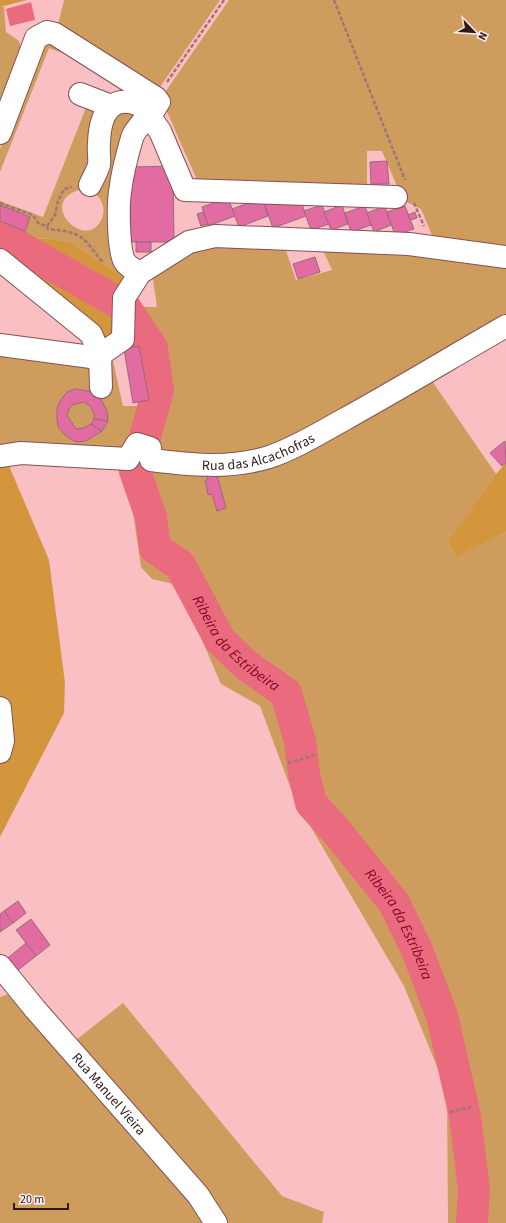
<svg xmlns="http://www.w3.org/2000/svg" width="506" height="1223" viewBox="0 0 506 1223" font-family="'Source Sans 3',sans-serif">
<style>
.green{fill:#ce9d5d}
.forest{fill:#d3963d}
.water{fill:#eb6b7e}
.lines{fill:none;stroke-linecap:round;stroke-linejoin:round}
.river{stroke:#eb6b7e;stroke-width:32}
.building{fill:#e26ba2;stroke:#9a697d}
.minor-casing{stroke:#835156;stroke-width:24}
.path{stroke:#9f7578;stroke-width:2.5;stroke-dasharray:4 2;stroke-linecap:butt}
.minor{stroke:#fff;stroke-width:22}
.labels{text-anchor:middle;stroke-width:3.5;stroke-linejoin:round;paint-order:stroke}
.street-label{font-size:14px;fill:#2d181a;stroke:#ffeced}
.water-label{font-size:15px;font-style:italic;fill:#7c0028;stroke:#ffeced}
</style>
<rect width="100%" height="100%" fill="#fabfc3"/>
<g class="green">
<polygon points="64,0 220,0 158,90 57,29"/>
<polygon points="229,0 506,0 506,249 434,240 421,209 403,200 382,151 367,151 367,187 197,180 161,98"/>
<polygon points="0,7 4,7 6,32 19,41 22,50 0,108"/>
<polygon points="51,40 94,65 49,48 0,172 0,149 39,49"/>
<path d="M87 105 101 111 82 189C32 202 91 257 103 215 105 206 101 199 95 193L104 138 117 113 136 110 122 136 126 279 72 243 54 239 25 238 0 221V201L43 217Z"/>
<path d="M203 240 283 242 296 280 332 270 320 244 428 250 506 261V322L296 441 263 456 217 461 155 457 156 467C201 471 245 470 288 456L430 378 496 474 449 542 458 556 506 532V1223H448L447 1091 404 986 295 800 260 706 221 684 178 585 152 579 141 567 127 471 7 461 3 444 0 445V350L91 362 113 361 123 406H148L126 451 121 454 155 456V443L168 396 164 353 134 307H157L152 273 192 244Z"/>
<polygon points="9,994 177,1185 203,1223 0,1223 0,997"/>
<polygon points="123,1003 282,1196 324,1212 322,1223 223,1223 72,1043"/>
</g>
<g class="forest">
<polygon points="0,0 27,0 0,7"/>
<polygon points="0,229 14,238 54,239 72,243 126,279 117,337 87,344 0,268"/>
<polygon points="3,444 7,461 49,560 65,683 64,713 0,837 0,445"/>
<polygon points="506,463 506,532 457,557 448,542 496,474"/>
</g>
<polygon class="water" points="31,2 35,20 10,26 6,9"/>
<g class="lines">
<path class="river" id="s1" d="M0 236 124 306 152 348 158 390 145 437V443L135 471 151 517 155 548 180 565 220 640 246 665 286 693 300 741 304 774 311 803 337 832 394 903 417 950 442 1016 465 1116 474 1190 472 1223"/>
</g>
<g class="building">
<polygon points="387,161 389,184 371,184 370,162"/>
<polygon points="173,166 174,242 130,242 130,167"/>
<polygon points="228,198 235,216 208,226 202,207"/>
<polygon points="262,198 268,216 239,227 232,209"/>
<polygon points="277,198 279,205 300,198 306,216 273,228 264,203"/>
<polygon points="0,205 30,217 25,231 0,221"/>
<polygon points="322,205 329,224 311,230 304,211"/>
<polygon points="342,205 348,224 331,230 324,212"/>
<polygon points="365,206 371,225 351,232 345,213"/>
<polygon points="385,206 391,225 374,232 367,213"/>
<polygon points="405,206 414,229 395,235 387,212"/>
<polygon points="203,212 208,224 201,226 197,214"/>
<polygon points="415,212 417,218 410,220 408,215"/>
<rect x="136" y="242" width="15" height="10"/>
<polygon points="315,257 320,272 298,279 293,264"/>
<polygon points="139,346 149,400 133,403 124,349"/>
<polygon points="76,389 94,392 101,399 107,411 108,421 94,419 94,413 90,406 84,402 72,405 69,409 67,415 76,429 84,428 91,424 102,431 86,441 76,442 67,437 58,427 57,419 57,408 60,401 67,392"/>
<polygon points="94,419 108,421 102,431 91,424"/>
<polygon points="505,441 506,463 502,466 490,453"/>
<polygon points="215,468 226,508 217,511 212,494 208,495 205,480 208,480 206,470"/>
<polygon points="18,901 26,913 13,923 4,911"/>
<polygon points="4,911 13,923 0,932 0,914"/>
<polygon points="31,919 50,945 36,956 16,930"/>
<polygon points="26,943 36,956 13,974 3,962"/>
</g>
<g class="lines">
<g class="minor-casing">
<g id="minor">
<polyline points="80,94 111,106"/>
<polyline points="0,133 36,38 47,32 55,34 156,98 159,102 154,110 147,113 160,131 185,190 396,197"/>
<path d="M90 185C93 178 97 172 99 165 100 158 98 150 99 143 100 111 113 91 146 108 149 121 135 127 132 138 127 155 122 174 120 192 118 205 118 253 125 262 128 267 135 270 140 273"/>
<polyline points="0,260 91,334 100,355 101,387"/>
<polyline points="0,345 91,357 100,355 123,339 124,298 140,273 189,242 215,236 409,244 506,257"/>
<path id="s2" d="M0 456 21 453 128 459 137 444 150 448 151 460C190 465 231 469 269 457 296 448 321 432 345 419 399 389 452 357 506 326"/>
<polyline points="0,708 3,741 0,752"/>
<path id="s3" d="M0 966 35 1009 198 1195 216 1223"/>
</g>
</g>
<g class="path">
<polyline points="334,0 405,180"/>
<polyline points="167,82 224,0"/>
<path d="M0 203 33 215 39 224 47 226 48 229C81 232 83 236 102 262"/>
<polyline points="414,203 424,226"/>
<polyline points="47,226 55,215 58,201 64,189 72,187"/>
<polyline points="288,763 315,755"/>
<polyline points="450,1112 471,1107"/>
</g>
<use href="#minor" class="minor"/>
</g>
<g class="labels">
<g class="street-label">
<text dy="5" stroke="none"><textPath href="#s2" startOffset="281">Rua das Alcachofras</textPath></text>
<text dy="5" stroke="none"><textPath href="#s3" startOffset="168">Rua Manuel Vieira</textPath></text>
</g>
<g class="water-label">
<text dy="5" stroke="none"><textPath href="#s1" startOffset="528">Ribeira da Estribeira</textPath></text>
<text dy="5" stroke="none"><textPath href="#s1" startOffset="864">Ribeira da Estribeira</textPath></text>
</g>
</g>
<g transform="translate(474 32) rotate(115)" stroke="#ffeced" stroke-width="3" paint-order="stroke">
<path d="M0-3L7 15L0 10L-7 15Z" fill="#2d181a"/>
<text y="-6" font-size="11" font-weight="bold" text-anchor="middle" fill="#2d181a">N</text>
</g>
<path d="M14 1203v6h54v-6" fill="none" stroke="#2d181a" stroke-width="2"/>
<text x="20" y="1203" font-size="12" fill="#2d181a" stroke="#ffeced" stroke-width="3" paint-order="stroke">20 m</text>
</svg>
